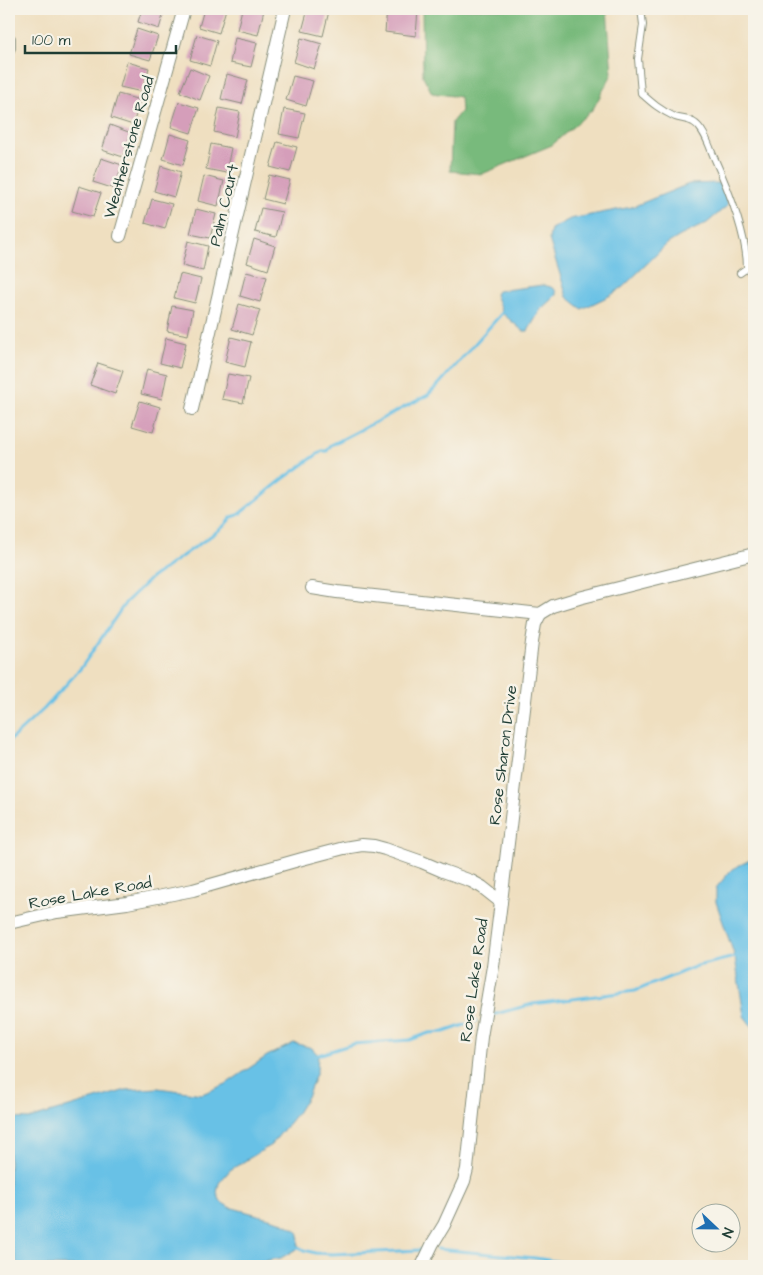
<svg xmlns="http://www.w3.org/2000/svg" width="763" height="1275" viewBox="0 0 763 1275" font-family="'Architects Daughter',sans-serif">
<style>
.forest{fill:#78ba7c;stroke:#4c7c58}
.water{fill:#68c1e6;stroke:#447f8d}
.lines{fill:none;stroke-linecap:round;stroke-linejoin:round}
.stream{stroke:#68c1e6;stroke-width:3}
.building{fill:#d59eba}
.service-casing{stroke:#878e7a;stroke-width:8}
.minor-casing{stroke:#878e7a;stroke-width:14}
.service{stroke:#fff;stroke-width:6}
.minor{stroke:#fff;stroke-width:12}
.labels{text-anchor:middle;stroke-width:5;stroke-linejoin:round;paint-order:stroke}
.street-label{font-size:16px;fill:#1f3d34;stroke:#f7f3e8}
</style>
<rect width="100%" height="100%" fill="#f7f3e8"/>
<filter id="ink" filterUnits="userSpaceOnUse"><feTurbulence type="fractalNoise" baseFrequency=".02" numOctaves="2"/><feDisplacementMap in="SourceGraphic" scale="10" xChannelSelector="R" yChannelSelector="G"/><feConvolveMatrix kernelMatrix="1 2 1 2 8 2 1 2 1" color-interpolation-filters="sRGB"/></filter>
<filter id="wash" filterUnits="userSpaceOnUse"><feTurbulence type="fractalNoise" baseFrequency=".0096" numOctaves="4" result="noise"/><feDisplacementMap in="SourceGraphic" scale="20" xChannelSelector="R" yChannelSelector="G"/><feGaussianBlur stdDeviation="1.12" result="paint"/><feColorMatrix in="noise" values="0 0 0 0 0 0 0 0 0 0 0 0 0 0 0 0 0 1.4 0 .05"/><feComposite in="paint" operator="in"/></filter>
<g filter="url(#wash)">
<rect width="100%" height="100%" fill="#efdfc0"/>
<polygon class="forest" points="422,9 607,9 612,74 593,109 552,145 482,174 450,171 452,122 461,111 460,97 432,93 423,76"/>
<g class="water">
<polygon points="719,183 725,194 728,205 707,223 680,236 667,244 623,287 611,295 582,309 567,297 549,239 551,229 570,219 632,207 689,184"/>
<polygon points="543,285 551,287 556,291 556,295 541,309 528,331 523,331 502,313 495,294 497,291"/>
<polygon points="754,858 754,1029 744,1016 735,957 716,902 716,888 732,869"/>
<polygon points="294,1043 312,1048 318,1055 317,1071 308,1095 297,1113 271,1145 230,1170 219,1183 217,1193 221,1202 229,1207 280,1221 296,1230 299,1234 298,1248 281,1258 259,1262 255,1265 250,1266 18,1266 9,1238 9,1118 29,1119 126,1090 158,1088 202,1094 226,1084 267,1056"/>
</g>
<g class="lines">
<g class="stream">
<polyline points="9,741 44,709 81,668 126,602 151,578 222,528 232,517 238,515 283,479 322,451 327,451 331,445 428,395 440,383 502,313"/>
<polyline points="492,1015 533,1004 635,991 697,966 735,957"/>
<polyline points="318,1055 353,1044 410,1040 429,1033 444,1032 476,1021"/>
<polyline points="298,1248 315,1253 332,1254 421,1250"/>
<polyline points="437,1249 535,1258 587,1266"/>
</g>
</g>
<g id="blocks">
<g class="building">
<polygon points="142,9 165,9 159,29 138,22"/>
<polygon points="204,9 226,9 219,33 199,27"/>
<polygon points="242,9 258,9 264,10 258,35 237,30"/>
<polygon points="308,9 320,9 329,11 323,36 302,31"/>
<polygon points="387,9 418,9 416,36 385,32"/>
<polygon points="137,29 158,36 150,60 129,54"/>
<polygon points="197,35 217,41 210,66 190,60"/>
<polygon points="235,38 257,43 251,67 230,63"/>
<polygon points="301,38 322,44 314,69 294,62"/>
<polygon points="127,62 149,68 142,92 120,87"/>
<polygon points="190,68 209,76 200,100 180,92"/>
<polygon points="227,74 248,80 242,104 221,99"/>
<polygon points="293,76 313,81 306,106 286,100"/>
<polygon points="118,94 140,100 133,125 111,118"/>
<polygon points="179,102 199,108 191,133 171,127"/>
<polygon points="219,108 240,112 235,137 214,132"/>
<polygon points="284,109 305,113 299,138 279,134"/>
<polygon points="110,125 131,133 123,157 102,150"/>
<polygon points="170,134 190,140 183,165 163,159"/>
<polygon points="277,142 297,147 290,172 270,167"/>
<polygon points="211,144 231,148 226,173 206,169"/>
<polygon points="101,158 122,165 115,189 93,182"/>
<polygon points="161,166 181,172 174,197 154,191"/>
<polygon points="269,175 290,180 283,204 263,199"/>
<polygon points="204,176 224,181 218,206 198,201"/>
<polygon points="79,186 101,193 93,217 72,211"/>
<polygon points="152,199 172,204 165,229 145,223"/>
<polygon points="261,208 282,212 276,237 255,232"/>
<polygon points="196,209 216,214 210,238 190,234"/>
<polygon points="254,239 275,246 268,270 247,263"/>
<polygon points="188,241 208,246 203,271 182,266"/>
<polygon points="246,272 267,277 260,302 240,296"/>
<polygon points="180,274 201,279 195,303 174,298"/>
<polygon points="239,304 260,310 252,335 232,329"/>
<polygon points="172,306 193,310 188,335 167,331"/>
<polygon points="231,337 251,342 245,367 225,362"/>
<polygon points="166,338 186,343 180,368 160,363"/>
<polygon points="98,363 123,371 115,394 90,385"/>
<polygon points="147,369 167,374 162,399 141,394"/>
<polygon points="228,374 249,378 243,403 222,399"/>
<polygon points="140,401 160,407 153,432 132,426"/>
</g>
</g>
</g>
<g filter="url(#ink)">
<use href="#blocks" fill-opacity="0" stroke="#878e7a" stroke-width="1"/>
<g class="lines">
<g class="service-casing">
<g id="service">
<path d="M641 9 643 25 638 59 641 93C652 103 660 110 675 117 681 119 688 119 693 122 703 127 709 145 713 155 727 186 747 234 747 268L740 273"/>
<polyline points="9,36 12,38 12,48 9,54"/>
</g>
</g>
<g class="minor-casing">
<g id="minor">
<polyline points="120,236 184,9"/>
<polyline points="192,409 285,9"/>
<polyline points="312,588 337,592 540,614 553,606 579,598 754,554"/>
<polyline points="501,902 532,642 535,624 540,614"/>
<polyline points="9,923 57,912 127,903 193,890 302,859 344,848 362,845 374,846 385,849 422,862 443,871 471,881 482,887 501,902 493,966 481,1037 467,1169 464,1181 444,1225 433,1243 422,1266"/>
</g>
</g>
<use href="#service" class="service"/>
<use href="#minor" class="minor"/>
</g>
</g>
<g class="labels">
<g class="street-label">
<text transform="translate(128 147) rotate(-74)" y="6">Weatherstone Road</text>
<text transform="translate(223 205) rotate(-77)" y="6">Palm Court</text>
<text transform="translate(502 755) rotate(-83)" y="6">Rose Sharon Drive</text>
<text transform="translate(90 892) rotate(-10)" y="6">Rose Lake Road</text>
<text transform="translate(473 980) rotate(-82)" y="6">Rose Lake Road</text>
</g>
</g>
<rect width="763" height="1275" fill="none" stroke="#f7f3e8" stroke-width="30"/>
<g transform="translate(716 1228) rotate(112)"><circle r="24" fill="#f7f3e8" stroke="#a1aaa0"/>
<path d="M0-4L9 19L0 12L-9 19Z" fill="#1f6fb2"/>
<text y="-8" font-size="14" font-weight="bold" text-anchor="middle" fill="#1f3d34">N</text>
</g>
<path d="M25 45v8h151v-8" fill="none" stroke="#1f3d34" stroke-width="2.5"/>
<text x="32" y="45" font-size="15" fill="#1f3d34" stroke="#f7f3e8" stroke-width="4" paint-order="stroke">100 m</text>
</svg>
